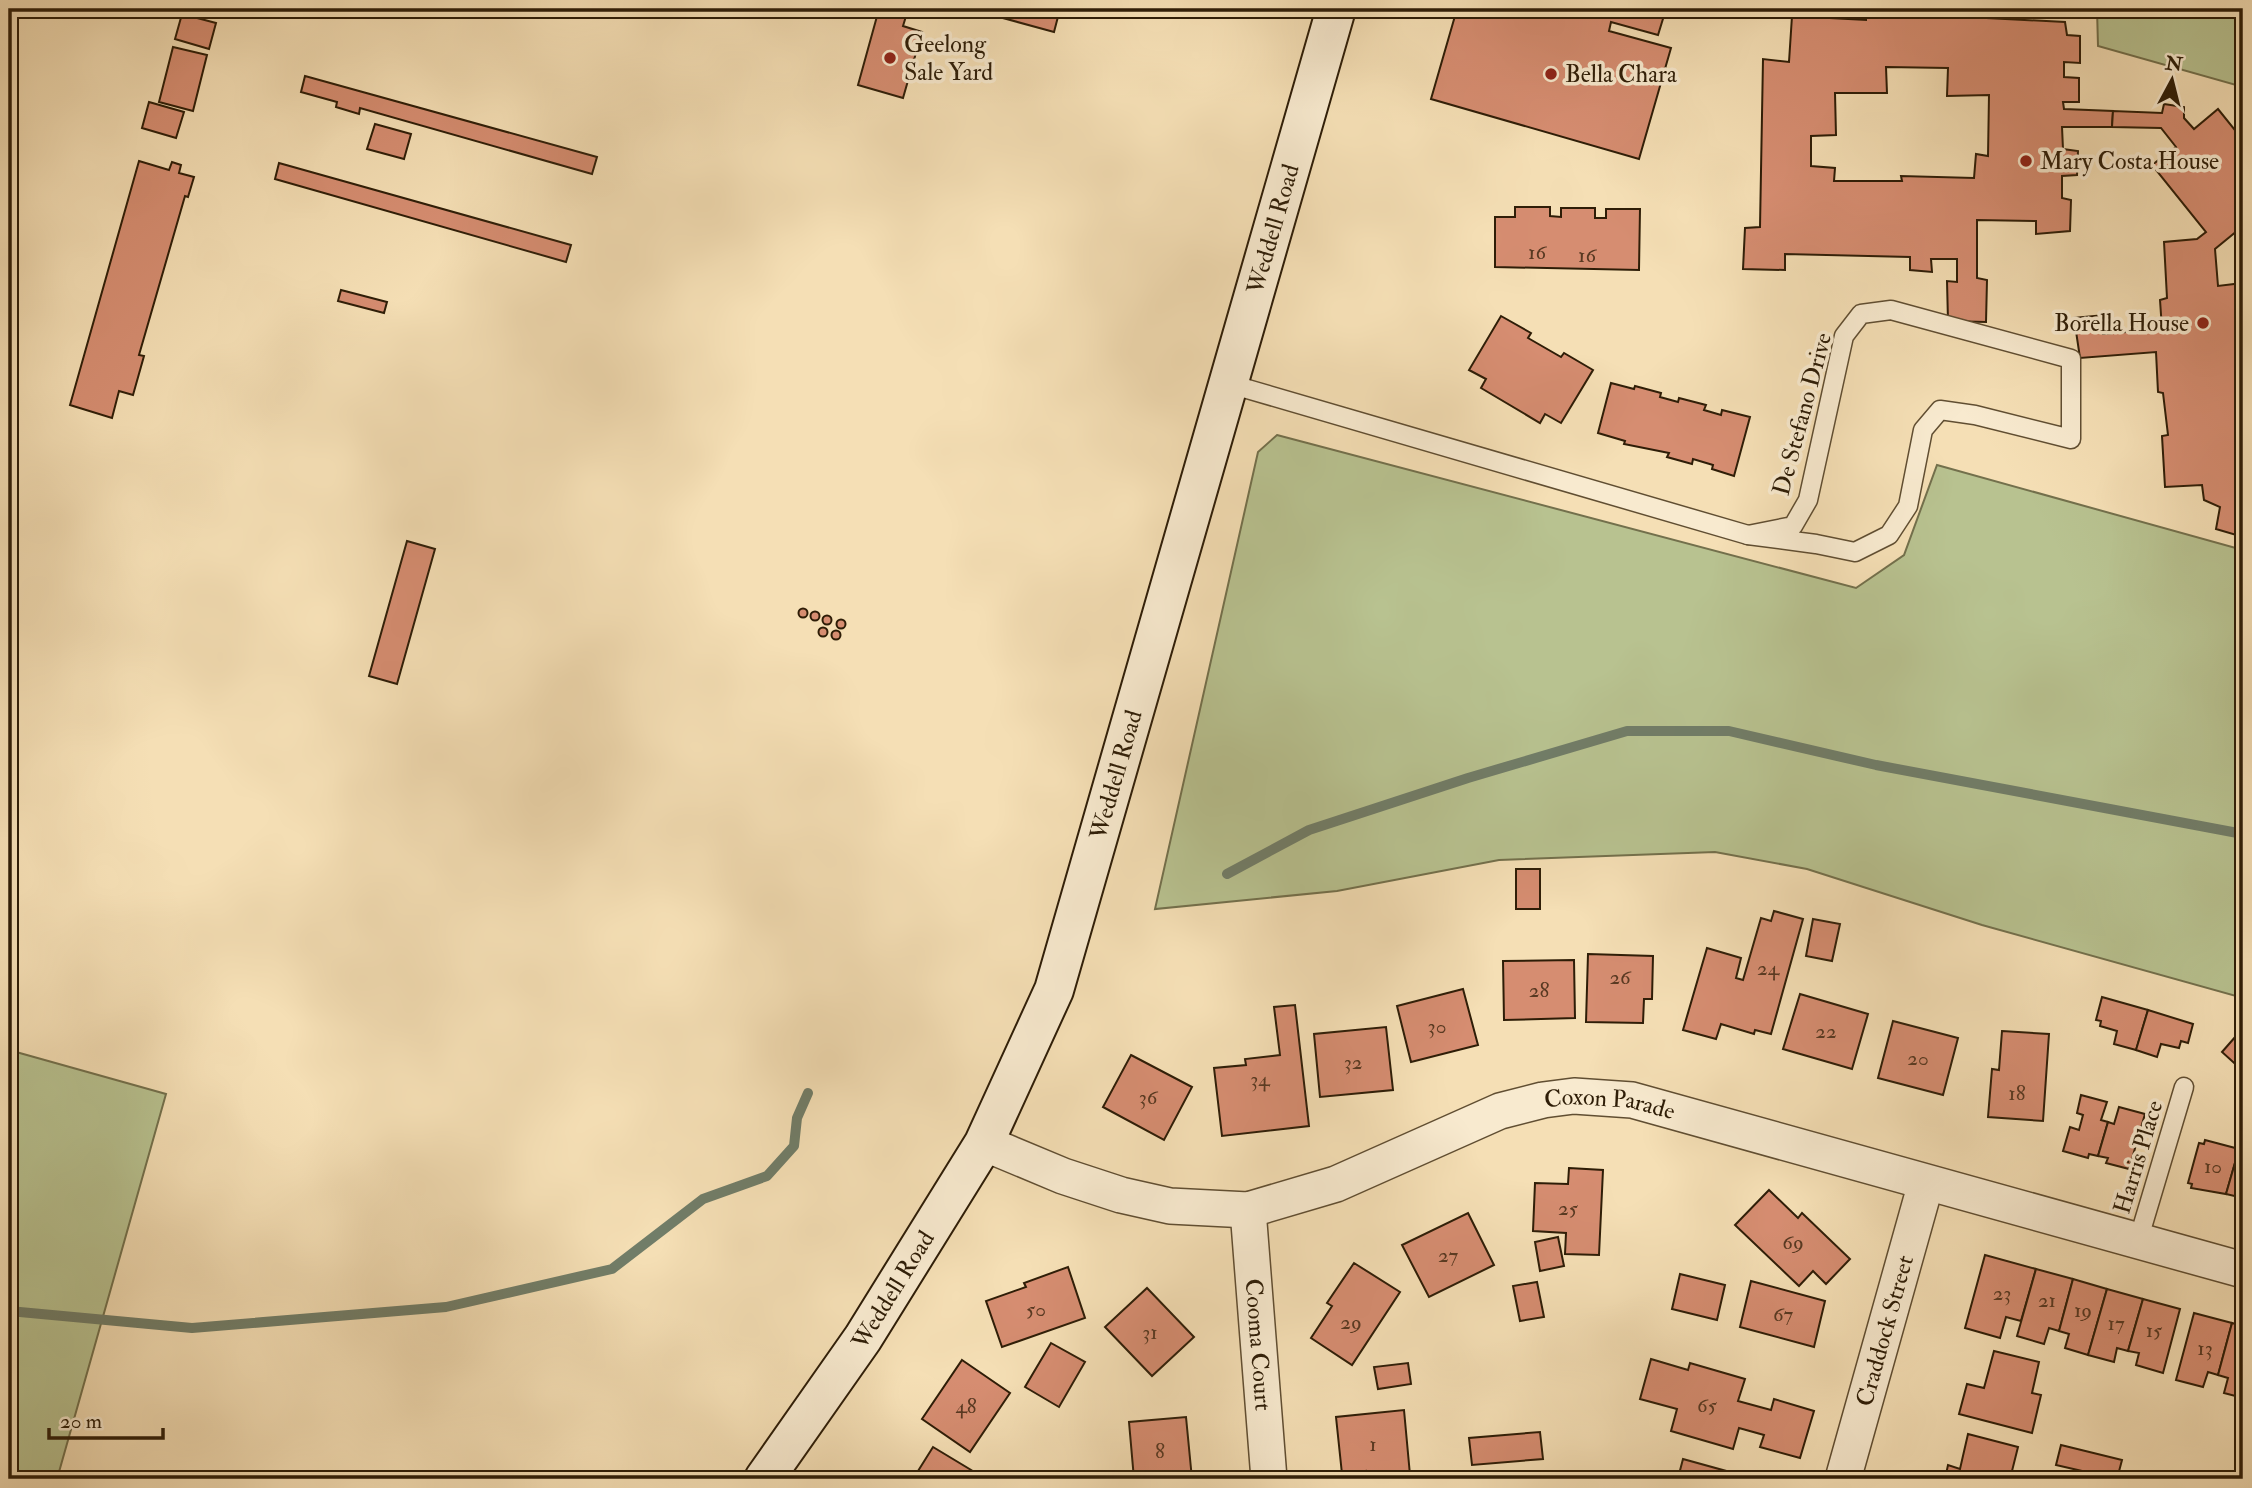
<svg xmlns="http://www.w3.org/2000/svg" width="2252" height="1488" viewBox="0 0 2252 1488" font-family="'IM FELL Double Pica',serif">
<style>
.green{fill:#b8c290;stroke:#73704c;stroke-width:2}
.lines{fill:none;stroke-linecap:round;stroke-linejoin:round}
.stream{stroke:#717d68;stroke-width:10}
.building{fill:#d68d71;stroke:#2e1d07;stroke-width:2;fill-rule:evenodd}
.lane-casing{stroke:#604e32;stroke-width:21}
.street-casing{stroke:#604e32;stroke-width:38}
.secondary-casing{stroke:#2e1d07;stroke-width:42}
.lane{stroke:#f8eacf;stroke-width:18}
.street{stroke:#f8eacf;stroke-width:35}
.secondary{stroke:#f8eacf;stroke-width:38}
.poi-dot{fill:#8f2418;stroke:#f8eacf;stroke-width:2.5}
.labels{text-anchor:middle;stroke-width:7;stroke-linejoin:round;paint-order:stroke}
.number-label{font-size:21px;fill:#583922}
.poi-label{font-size:24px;fill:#2e1d07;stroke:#f8eacf;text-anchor:start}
.street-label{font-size:24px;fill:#2e1d07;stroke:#f8eacf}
</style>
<rect width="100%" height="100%" fill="#f5dfb5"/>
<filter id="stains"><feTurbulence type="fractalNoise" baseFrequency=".00286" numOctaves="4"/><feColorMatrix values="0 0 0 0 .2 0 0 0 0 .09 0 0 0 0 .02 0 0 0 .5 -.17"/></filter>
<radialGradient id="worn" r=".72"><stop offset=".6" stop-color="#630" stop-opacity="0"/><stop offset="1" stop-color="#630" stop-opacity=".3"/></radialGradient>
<g class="green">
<polygon points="2097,9 2243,9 2243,87 2098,46"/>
<polygon points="1277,435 1856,588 1904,555 1937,465 2243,550 2243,998 1982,925 1807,869 1715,852 1499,860 1337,891 1155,909 1258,452"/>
<polygon points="9,1050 166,1094 57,1479 9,1479"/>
</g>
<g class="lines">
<g class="stream">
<polyline points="1227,874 1309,830 1468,778 1627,731 1729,731 1876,765 2243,834"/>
<polyline points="9,1311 192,1328 446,1307 612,1269 703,1199 767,1176 794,1146 797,1118 808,1093"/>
</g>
</g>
<g class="building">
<polygon points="879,9 914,9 912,14 907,13 903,26 922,32 903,98 858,85"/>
<polygon points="970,9 1060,9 1054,32"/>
<polygon points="1457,9 1666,9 1658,35 1611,22 1609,31 1671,48 1639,159 1431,99"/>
<path d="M1866 9H1968V17L2065 22 2067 35 2080 36V63L2064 62V77L2079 78V102H2063L2064 109 2113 111 2112 127H2062L2063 149 2078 151 2077 175 2062 176V198L2071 200 2070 231 2036 234V221L1977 220V278L1987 280 1986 322 1948 321 1947 281 1957 282V259H1931L1932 272 1910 270V257L1785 254V270L1743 269 1745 228 1760 227 1763 59 1789 62 1792 16 1866 20ZM1886 67 1948 68 1947 96 1989 95 1988 156 1976 154 1974 178 1901 176 1902 181H1834L1835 168 1811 166V136L1836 135 1835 93H1887Z"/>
<polygon points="182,14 216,23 209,49 175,39"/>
<polygon points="173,47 207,55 193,111 159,102"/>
<polygon points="305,76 597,157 592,174 360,108 359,114 336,107 337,102 301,92"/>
<polygon points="149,102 184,112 176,138 142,128"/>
<polygon points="2164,104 2184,107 2184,118 2194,129 2218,109 2243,140 2243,226 2215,249 2218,286 2243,283 2243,537 2216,529 2220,507 2204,500 2202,485 2165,487 2162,436 2168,435 2163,393 2158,392 2156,352 2080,358 2074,318 2104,315 2103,334 2162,329 2160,300 2167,298 2164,242 2197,239 2206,232 2152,165 2176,147 2161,128 2112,127 2113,111 2162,113"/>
<polygon points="375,124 411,134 404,159 367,149"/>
<polygon points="139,161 169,170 172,162 181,165 179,173 194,177 188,197 185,196 139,355 144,356 133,395 119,391 112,418 70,405"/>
<polygon points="279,163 571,245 566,262 275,179"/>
<polygon points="1515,207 1550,207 1550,216 1561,217 1561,208 1595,208 1595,218 1606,218 1606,209 1640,209 1639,270 1495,267 1495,217 1515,217"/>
<polygon points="341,290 387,302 384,313 338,301"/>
<polygon points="1501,316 1531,333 1528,338 1561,357 1564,353 1593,370 1561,423 1545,414 1540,423 1481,388 1486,379 1469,370"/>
<polygon points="1611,383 1634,389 1635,386 1661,393 1660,397 1678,402 1679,398 1706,405 1704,410 1721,415 1722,410 1750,417 1734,476 1712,469 1713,465 1693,459 1692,464 1667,457 1669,453 1624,444 1625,441 1598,433"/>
<polygon points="407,541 435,549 397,684 369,676"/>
<circle cx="803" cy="613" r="4.5"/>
<circle cx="815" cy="616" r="4.5"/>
<circle cx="827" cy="620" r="4.5"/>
<circle cx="841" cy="624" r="4.5"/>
<circle cx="823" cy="632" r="4.5"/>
<circle cx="836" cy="635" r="4.5"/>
<rect x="1516" y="869" width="24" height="40"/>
<polygon points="1774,911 1803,919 1771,1034 1755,1030 1754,1034 1721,1024 1716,1039 1683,1030 1707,948 1741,958 1736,978 1743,980 1761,918 1771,921"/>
<polygon points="1813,919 1840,924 1832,961 1806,956"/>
<polygon points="1588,954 1653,956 1652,999 1644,999 1643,1023 1586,1022"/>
<polygon points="1574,960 1575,1018 1504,1020 1503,961"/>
<polygon points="1463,989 1478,1045 1411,1062 1397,1006"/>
<polygon points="1800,994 1868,1014 1852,1069 1783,1049"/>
<polygon points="2102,997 2148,1010 2136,1050 2114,1044 2117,1031 2100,1026 2101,1021 2096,1020"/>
<polygon points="1295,1005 1309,1126 1222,1136 1214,1068 1246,1065 1245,1059 1280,1055 1274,1007"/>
<polygon points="2148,1010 2193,1024 2188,1043 2181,1041 2179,1048 2161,1044 2157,1057 2136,1050"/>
<polygon points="1893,1021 1958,1038 1943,1095 1878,1078"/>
<polygon points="1386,1027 1393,1090 1320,1097 1314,1034"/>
<polygon points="2243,1028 2243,1071 2222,1052"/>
<polygon points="2002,1031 2049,1034 2043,1121 1988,1117 1992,1069 1999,1070"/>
<polygon points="1131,1055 1192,1087 1164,1140 1103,1107"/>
<polygon points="2081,1095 2107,1102 2101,1120 2108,1122 2098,1156 2089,1154 2088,1158 2063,1151 2070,1127 2079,1130 2083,1115 2077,1113"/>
<polygon points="2119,1107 2145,1114 2129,1169 2106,1163 2108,1158 2098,1156 2108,1122 2114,1124"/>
<polygon points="2205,1140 2239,1149 2226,1194 2191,1188 2192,1184 2188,1183 2199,1143 2204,1144"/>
<polygon points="2239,1149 2243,1150 2243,1198 2226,1194"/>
<polygon points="1569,1168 1603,1170 1599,1255 1565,1254 1566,1233 1533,1231 1535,1183 1568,1184"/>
<polygon points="1769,1190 1798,1218 1802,1213 1850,1259 1826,1284 1813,1271 1799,1286 1735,1225"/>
<polygon points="1468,1213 1494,1265 1429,1297 1402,1245"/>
<polygon points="1558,1237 1564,1266 1540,1271 1535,1242"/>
<polygon points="1985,1255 2036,1269 2021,1321 2006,1317 2000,1338 1965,1328"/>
<polygon points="1354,1263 1400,1292 1352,1365 1311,1338 1332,1306 1327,1303"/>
<polygon points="1068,1267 1085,1318 1002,1347 986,1301 1026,1287 1024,1283"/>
<polygon points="2036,1269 2073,1279 2059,1331 2049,1328 2044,1344 2017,1336"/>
<polygon points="1680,1274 1725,1285 1717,1320 1672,1309"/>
<polygon points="2073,1279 2107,1289 2088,1355 2065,1348 2069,1334 2059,1331"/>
<polygon points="1751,1281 1825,1301 1814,1347 1740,1327"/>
<polygon points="1537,1282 1544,1317 1520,1321 1513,1286"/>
<polygon points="1147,1288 1194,1337 1152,1376 1105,1327"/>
<polygon points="2107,1289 2143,1299 2128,1351 2117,1348 2114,1362 2088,1355"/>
<polygon points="2143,1299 2180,1309 2163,1373 2136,1365 2139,1353 2128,1351"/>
<polygon points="2194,1313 2232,1323 2218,1375 2208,1372 2203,1387 2176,1380"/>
<polygon points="2232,1323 2243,1326 2243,1398 2224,1393 2228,1378 2218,1375"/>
<polygon points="1051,1343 1085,1362 1059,1407 1025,1387"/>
<polygon points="1994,1351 2039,1362 2032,1393 2041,1395 2032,1433 1959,1414 1967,1384 1984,1388"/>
<polygon points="1651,1359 1688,1370 1690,1363 1745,1379 1738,1401 1771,1410 1774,1399 1814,1411 1800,1458 1760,1447 1764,1435 1739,1428 1733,1449 1671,1431 1677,1409 1640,1399"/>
<polygon points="962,1360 1010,1393 970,1452 922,1419"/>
<polygon points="1408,1363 1411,1384 1378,1389 1374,1367"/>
<polygon points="1404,1410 1410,1475 1366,1479 1366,1471 1342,1474 1336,1417"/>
<polygon points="1186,1417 1192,1479 1134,1479 1129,1422"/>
<polygon points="1540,1432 1543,1459 1472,1465 1469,1438"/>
<polygon points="1968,1434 2018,1447 2011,1475 2023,1479 1945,1479 1948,1465 1960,1469"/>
<polygon points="2061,1445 2122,1460 2117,1479 2056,1465"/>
<polygon points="933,1447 986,1479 913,1479"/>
<polygon points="1683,1459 1748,1477 1747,1479 1678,1478"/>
</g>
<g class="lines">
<g class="lane-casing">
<g id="lane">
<polygon points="1891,310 2071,359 2071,439 1975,415 1940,410 1923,430 1908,506 1889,535 1855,552 1816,544 1748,535 1793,526 1808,500 1844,336 1861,314"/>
<polyline points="1230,384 1748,535"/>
<polyline points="2138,1241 2184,1087"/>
</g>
</g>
<g class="street-casing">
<g id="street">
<path id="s1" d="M984 1143 1063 1176 1121 1195 1170 1206 1248 1210 1336 1184 1500 1111 1543 1100 1574 1096 1632 1100 2243 1270"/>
<path id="s2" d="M1248 1210 1269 1479"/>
<path id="s3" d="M1843 1479 1926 1183"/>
</g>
</g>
<g class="secondary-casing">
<g id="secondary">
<path id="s4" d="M764 1479 863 1338 984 1143 1054 990 1336 9"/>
</g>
</g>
<use href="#lane" class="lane"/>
<use href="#street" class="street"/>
<use href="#secondary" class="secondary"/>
</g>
<g class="poi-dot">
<circle cx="890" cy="58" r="7"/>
<circle cx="1551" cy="74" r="7"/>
<circle cx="2026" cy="161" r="7"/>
<circle cx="2203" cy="323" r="7"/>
</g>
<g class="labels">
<g class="number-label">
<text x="1537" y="259">16</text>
<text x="1587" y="262">16</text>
<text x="1768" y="975">24</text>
<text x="1620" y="984">26</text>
<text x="1539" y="997">28</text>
<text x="1437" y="1033">30</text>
<text x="1826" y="1038">22</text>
<text x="1918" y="1065">20</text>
<text x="1353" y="1069">32</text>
<text x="1260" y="1086">34</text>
<text x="2017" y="1100">18</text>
<text x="1148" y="1104">36</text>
<text x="2213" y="1173">10</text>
<text x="1568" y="1215">25</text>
<text x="1793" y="1249">69</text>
<text x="1448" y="1262">27</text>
<text x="2002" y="1300">23</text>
<text x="2047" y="1307">21</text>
<text x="1036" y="1316">50</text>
<text x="2083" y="1317">19</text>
<text x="1783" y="1321">67</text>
<text x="1351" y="1329">29</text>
<text x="2116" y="1330">17</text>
<text x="2154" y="1337">15</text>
<text x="1150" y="1339">31</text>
<text x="2205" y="1355">13</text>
<text x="1707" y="1412">65</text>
<text x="966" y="1413">48</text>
<text x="1373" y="1451">1</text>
<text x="1160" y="1458">8</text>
</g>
<g class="poi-label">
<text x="904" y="52">Geelong<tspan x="904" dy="28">Sale Yard</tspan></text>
<text x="1565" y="82">Bella Chara</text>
<text x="2040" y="169">Mary Costa House</text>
<text x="2189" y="331" text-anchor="end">Borella House</text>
</g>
<g class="street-label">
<text dy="8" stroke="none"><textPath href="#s4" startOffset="1362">Weddell Road</textPath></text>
<text transform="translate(1802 414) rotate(-75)" y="8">De Stefano Drive</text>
<text dy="8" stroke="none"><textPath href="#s4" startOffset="794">Weddell Road</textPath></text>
<text dy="8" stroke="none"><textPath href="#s1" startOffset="658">Coxon Parade</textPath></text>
<text transform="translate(2138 1157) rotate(-73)" y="8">Harris Place</text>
<text dy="8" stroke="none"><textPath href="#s4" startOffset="229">Weddell Road</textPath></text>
<text dy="8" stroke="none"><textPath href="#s3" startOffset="154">Craddock Street</textPath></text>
<text dy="8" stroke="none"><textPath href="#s2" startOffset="135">Cooma Court</textPath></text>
</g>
</g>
<rect width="2252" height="1488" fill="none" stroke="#f5dfb5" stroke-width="35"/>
<rect x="10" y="10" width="2231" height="1467" fill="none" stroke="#2e1d07" stroke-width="3.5"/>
<rect x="18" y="18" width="2217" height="1453" fill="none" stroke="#2e1d07" stroke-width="2"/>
<g transform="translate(2172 80) rotate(7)" stroke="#f8eacf" stroke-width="5" paint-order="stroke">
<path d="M0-5L12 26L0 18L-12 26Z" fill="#2e1d07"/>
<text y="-10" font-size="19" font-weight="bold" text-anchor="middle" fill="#2e1d07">N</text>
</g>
<path d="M49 1428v10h114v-10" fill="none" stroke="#2e1d07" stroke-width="3.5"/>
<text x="60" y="1428" font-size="21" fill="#2e1d07" stroke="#f8eacf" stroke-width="5" paint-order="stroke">20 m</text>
<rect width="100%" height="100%" filter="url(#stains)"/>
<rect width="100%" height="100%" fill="url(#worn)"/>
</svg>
